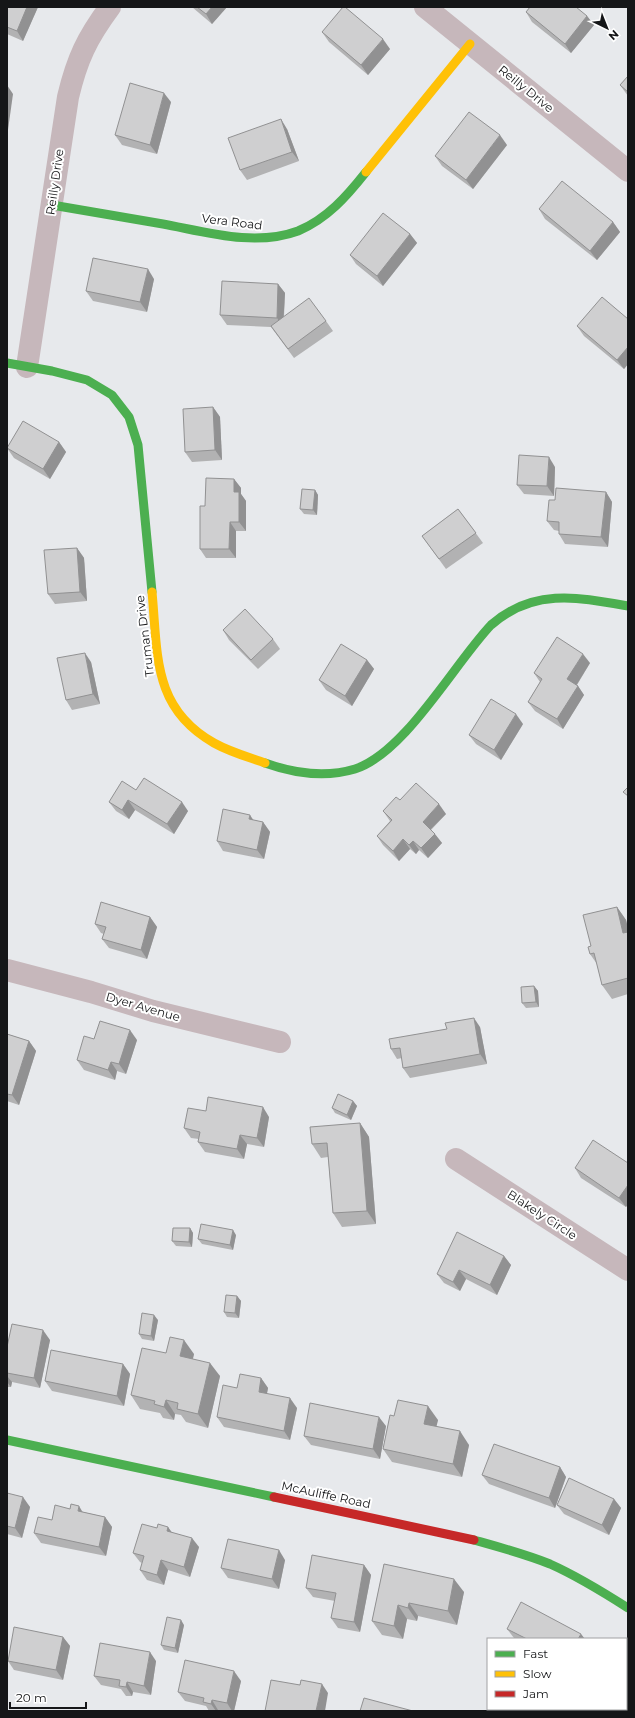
<svg xmlns="http://www.w3.org/2000/svg" width="635" height="1718" viewBox="0 0 635 1718" font-family="Montserrat,sans-serif">
<style>
.lines{fill:none;stroke-linecap:round;stroke-linejoin:round}
.street{stroke:#c6b7bb;stroke-width:22}
.fast{stroke:#4caf50;stroke-width:9}
.slow{stroke:#ffc107;stroke-width:9}
.jam{stroke:#c62828;stroke-width:9}
.wall{fill:#b2b2b3}
.shaded-wall{fill:#919192}
.building{fill:#cfcfd0;stroke:#919192}
.labels{text-anchor:middle;stroke-width:4;stroke-linejoin:round;paint-order:stroke}
.street-label{font-size:12px;fill:#151618;stroke:#fff}
</style>
<rect width="100%" height="100%" fill="#e7e9ec"/>
<g class="lines">
<g class="street">
<polyline points="425,7 628,171"/>
<path d="M27 367 68 97C77 59 87 38 110 7"/>
<polyline points="7,970 91,992 153,1011 280,1042"/>
<polyline points="456,1159 628,1270"/>
</g>
<g class="fast">
<path d="M52 205C89 211 126 218 163 224 206 232 255 247 298 231 327 219 347 196 366 172"/>
<polyline points="7,363 52,371 87,380 112,395 129,417 138,445 152,592"/>
<path d="M265 763C293 773 325 778 355 769 405 753 454 664 491 625 533 588 578 597 628 606"/>
<polyline points="7,1440 274,1497"/>
<path d="M474 1540C499 1547 525 1554 550 1564 577 1576 603 1592 628 1608"/>
</g>
<g class="slow">
<polyline points="366,172 470,44"/>
<path d="M152 592C158 654 152 708 214 743 230 752 248 757 265 763"/>
</g>
<polyline class="jam" points="274,1497 474,1540"/>
</g>
<g class="wall">
<polygon points="7,7 38,7 23,41 7,34"/>
<polygon points="192,7 227,7 212,24"/>
<polygon points="526,12 587,16 594,25 571,53 532,22"/>
<polygon points="322,32 390,49 368,75 329,42"/>
<polygon points="628,76 628,96 620,85"/>
<polygon points="171,102 157,154 122,145 115,135"/>
<polygon points="287,129 299,161 247,180 240,170"/>
<polygon points="507,145 473,189 442,166 435,156"/>
<polygon points="539,209 613,222 620,232 597,260 545,219"/>
<polygon points="410,234 417,243 383,286 356,264 350,255"/>
<polygon points="154,279 147,312 93,301 86,291"/>
<polygon points="278,284 285,293 284,317 326,321 333,331 294,358 271,327 227,325 220,315"/>
<polygon points="628,319 628,364 624,369 584,336 577,326"/>
<polygon points="213,407 220,417 222,460 192,462 185,452"/>
<polygon points="59,442 66,452 50,479 14,458 7,448"/>
<polygon points="555,467 554,496 524,494 517,485"/>
<polygon points="234,479 241,488 241,494 246,501 246,531 236,531 236,558 206,558 200,549 205,506"/>
<polygon points="315,490 318,495 317,515 304,514 300,509"/>
<polygon points="606,492 612,502 608,547 565,544 559,534 559,531 554,530 547,521 555,500"/>
<polygon points="458,509 483,543 446,569 422,536"/>
<polygon points="77,548 84,558 87,601 55,604 48,594"/>
<polygon points="223,630 273,639 280,649 258,669 229,640"/>
<polygon points="367,660 374,669 352,706 326,690 319,680"/>
<polygon points="91,662 100,704 72,710 66,700"/>
<polygon points="590,663 577,685 578,686 584,695 563,729 535,711 528,702 540,682 534,673"/>
<polygon points="523,724 501,760 476,744 469,735"/>
<polygon points="136,790 188,811 174,834 135,810 129,819 116,811 109,802"/>
<polygon points="400,800 446,814 431,830 442,843 428,858 419,850 416,854 410,849 399,861 383,845 377,836 390,821 383,811"/>
<polygon points="253,820 263,822 270,832 264,859 223,851 217,841"/>
<polygon points="617,907 626,920 628,928 628,994 612,999 602,985 597,964 590,954 591,946"/>
<polygon points="150,917 157,927 147,959 109,948 102,939 104,934 101,933 95,924"/>
<polygon points="534,986 538,991 539,1007 526,1008 522,1003"/>
<polygon points="480,1027 487,1064 410,1078 403,1068 402,1058 397,1059 391,1049"/>
<polygon points="7,1034 29,1041 36,1051 19,1105 7,1101"/>
<polygon points="137,1040 126,1074 117,1071 115,1080 84,1070 77,1060"/>
<polygon points="353,1101 357,1106 351,1120 335,1113 332,1108"/>
<polygon points="206,1111 269,1117 264,1147 247,1144 244,1159 205,1152 198,1142 199,1139 191,1138 184,1128"/>
<polygon points="360,1123 369,1137 376,1224 342,1227 333,1213 328,1157 321,1158 312,1144"/>
<polygon points="628,1163 628,1204 626,1207 581,1178 575,1168"/>
<polygon points="190,1228 193,1233 192,1247 176,1246 172,1241"/>
<polygon points="236,1235 233,1250 202,1244 198,1239"/>
<polygon points="504,1256 511,1265 497,1295 466,1279 460,1291 444,1283 437,1274"/>
<polygon points="237,1296 241,1301 239,1318 227,1317 224,1312"/>
<polygon points="158,1320 154,1341 142,1339 139,1334"/>
<polygon points="50,1340 40,1388 12,1382 11,1387 7,1387 7,1347"/>
<polygon points="166,1353 194,1354 193,1359 220,1376 208,1428 186,1422 181,1415 175,1414 174,1420 163,1418 160,1413 140,1409 131,1395"/>
<polygon points="123,1364 130,1374 124,1406 52,1391 45,1381"/>
<polygon points="261,1378 268,1388 267,1394 297,1408 290,1440 224,1427 217,1417 237,1388"/>
<polygon points="394,1416 438,1420 436,1426 469,1445 462,1477 392,1462 383,1449"/>
<polygon points="386,1426 380,1459 311,1445 304,1436"/>
<polygon points="560,1467 566,1477 555,1508 489,1484 482,1475"/>
<polygon points="7,1493 30,1507 22,1538 7,1534"/>
<polygon points="614,1499 621,1508 609,1535 564,1514 557,1505"/>
<polygon points="83,1512 105,1517 112,1527 106,1556 41,1543 34,1533"/>
<polygon points="168,1527 172,1533 199,1547 190,1577 168,1570 164,1585 147,1580 140,1570 142,1563 140,1562 133,1553 157,1528"/>
<polygon points="285,1560 279,1589 228,1578 221,1568"/>
<polygon points="384,1564 464,1592 457,1625 418,1616 417,1621 407,1619 403,1639 382,1635 372,1621"/>
<polygon points="364,1565 371,1575 360,1632 338,1628 331,1618 335,1601 313,1597 306,1588"/>
<polygon points="184,1625 178,1653 164,1650 161,1645"/>
<polygon points="507,1629 585,1639 515,1639 514,1638"/>
<polygon points="63,1637 70,1646 63,1680 14,1670 8,1661"/>
<polygon points="156,1661 151,1695 133,1692 132,1696 126,1696 121,1689 101,1685 94,1676"/>
<polygon points="626,1663 628,1665 628,1711 626,1709"/>
<polygon points="241,1681 234,1711 225,1711 218,1710 218,1711 209,1711 206,1706 185,1701 178,1692"/>
</g>
<g class="shaded-wall">
<polygon points="27,7 38,7 23,41 17,31"/>
<polygon points="212,7 227,7 212,24 206,14"/>
<polygon points="587,16 594,25 571,53 565,44"/>
<polygon points="383,39 390,49 368,75 361,65"/>
<polygon points="7,85 13,94 7,137"/>
<polygon points="164,93 171,102 157,154 150,145"/>
<polygon points="281,119 287,129 299,161 292,152"/>
<polygon points="500,135 507,145 473,189 466,180"/>
<polygon points="613,222 620,232 597,260 590,251"/>
<polygon points="410,234 417,243 383,286 377,276"/>
<polygon points="148,269 154,279 147,312 140,302"/>
<polygon points="278,284 285,293 283,327 277,318"/>
<polygon points="628,347 628,364 624,369 617,360"/>
<polygon points="213,407 220,417 222,460 215,450"/>
<polygon points="59,442 66,452 50,479 43,469"/>
<polygon points="549,457 555,467 554,496 547,486"/>
<polygon points="234,479 241,488 241,494 246,501 246,531 239,522 234,492"/>
<polygon points="315,490 318,495 317,515 313,510"/>
<polygon points="606,492 612,502 608,547 601,537"/>
<polygon points="230,522 236,531 236,558 229,549"/>
<polygon points="77,548 84,558 87,601 80,592"/>
<polygon points="85,653 91,662 100,704 93,694"/>
<polygon points="583,654 590,663 574,689 567,679"/>
<polygon points="367,660 374,669 352,706 345,696"/>
<polygon points="578,686 584,695 563,729 557,719"/>
<polygon points="516,714 523,724 501,760 494,750"/>
<polygon points="128,800 135,810 129,819 122,810"/>
<polygon points="182,802 188,811 174,834 167,824"/>
<polygon points="439,804 446,814 429,831 423,822"/>
<polygon points="250,815 256,824 249,819"/>
<polygon points="263,822 270,832 264,859 257,850"/>
<polygon points="435,834 442,843 428,858 421,848"/>
<polygon points="403,839 410,849 399,861 393,851"/>
<polygon points="413,841 419,850 416,854 409,845"/>
<polygon points="617,907 626,920 628,928 628,940 623,933"/>
<polygon points="150,917 157,927 147,959 141,950"/>
<polygon points="534,986 538,991 539,1007 536,1002"/>
<polygon points="474,1018 480,1027 487,1064 480,1054"/>
<polygon points="130,1030 137,1040 126,1074 119,1064"/>
<polygon points="29,1041 36,1051 19,1105 12,1095"/>
<polygon points="111,1062 117,1071 115,1080 108,1070"/>
<polygon points="353,1101 357,1106 351,1120 347,1115"/>
<polygon points="263,1107 269,1117 264,1147 257,1138"/>
<polygon points="360,1123 369,1137 376,1224 367,1211"/>
<polygon points="240,1135 247,1144 244,1159 237,1149"/>
<polygon points="628,1185 628,1204 626,1207 619,1198"/>
<polygon points="190,1228 193,1233 192,1247 189,1242"/>
<polygon points="233,1230 236,1235 233,1250 230,1245"/>
<polygon points="504,1256 511,1265 497,1295 490,1285"/>
<polygon points="459,1270 466,1279 460,1291 453,1282"/>
<polygon points="237,1296 241,1301 239,1318 235,1313"/>
<polygon points="154,1315 158,1320 154,1341 151,1336"/>
<polygon points="43,1330 50,1340 40,1388 34,1378"/>
<polygon points="184,1340 194,1354 190,1369 180,1356"/>
<polygon points="210,1363 220,1376 208,1428 198,1414"/>
<polygon points="123,1364 130,1374 124,1406 117,1396"/>
<polygon points="7,1376 12,1382 11,1387 7,1382"/>
<polygon points="261,1378 268,1388 265,1402 259,1392"/>
<polygon points="290,1398 297,1408 290,1440 284,1431"/>
<polygon points="166,1400 175,1414 174,1420 164,1407"/>
<polygon points="428,1406 438,1420 434,1437 424,1424"/>
<polygon points="379,1417 386,1426 380,1459 373,1449"/>
<polygon points="460,1431 469,1445 462,1477 453,1464"/>
<polygon points="560,1467 566,1477 555,1508 549,1498"/>
<polygon points="23,1497 30,1507 22,1538 15,1528"/>
<polygon points="614,1499 621,1508 609,1535 602,1525"/>
<polygon points="79,1506 85,1516 78,1511"/>
<polygon points="105,1517 112,1527 106,1556 99,1547"/>
<polygon points="168,1527 175,1537 167,1531"/>
<polygon points="192,1538 199,1547 190,1577 184,1567"/>
<polygon points="279,1550 285,1560 279,1589 272,1579"/>
<polygon points="161,1560 168,1570 164,1585 157,1575"/>
<polygon points="364,1565 371,1575 360,1632 354,1622"/>
<polygon points="454,1579 464,1592 457,1625 448,1611"/>
<polygon points="409,1603 418,1616 417,1621 408,1608"/>
<polygon points="398,1605 407,1619 403,1639 394,1626"/>
<polygon points="181,1620 184,1625 178,1653 175,1648"/>
<polygon points="581,1634 585,1639 578,1639"/>
<polygon points="63,1637 70,1646 63,1680 56,1670"/>
<polygon points="150,1652 156,1661 151,1695 144,1686"/>
<polygon points="234,1671 241,1681 234,1711 232,1711 227,1703"/>
<polygon points="127,1682 133,1692 132,1696 126,1687"/>
<polygon points="322,1684 328,1693 325,1711 316,1711"/>
<polygon points="212,1700 218,1710 218,1711 216,1711 211,1704"/>
</g>
<g class="building">
<polygon points="7,7 27,7 17,31 7,27"/>
<polygon points="197,7 212,7 206,14"/>
<polygon points="343,7 345,7 383,39 361,65 322,32"/>
<polygon points="530,7 576,7 587,16 565,44 526,12"/>
<polygon points="628,76 628,92 620,85"/>
<polygon points="130,83 164,93 150,145 115,135"/>
<polygon points="469,112 500,135 466,180 435,156"/>
<polygon points="281,119 292,152 240,170 228,138"/>
<polygon points="562,181 613,222 590,251 539,209"/>
<polygon points="383,213 410,234 377,276 350,255"/>
<polygon points="93,258 148,269 140,302 86,291"/>
<polygon points="222,281 278,284 277,318 220,315"/>
<polygon points="602,297 628,319 628,347 617,360 577,326"/>
<polygon points="309,298 326,321 288,349 271,326"/>
<polygon points="213,407 215,450 185,452 183,409"/>
<polygon points="23,421 59,442 43,469 7,448"/>
<polygon points="519,455 549,457 547,486 517,485"/>
<polygon points="206,478 234,479 234,492 239,492 239,522 230,522 229,549 200,549 200,506 205,506"/>
<polygon points="556,488 606,492 601,537 559,534 559,522 547,521 549,500 555,500"/>
<polygon points="302,489 315,490 313,510 300,509"/>
<polygon points="458,509 476,533 439,559 422,536"/>
<polygon points="77,548 80,592 48,594 44,550"/>
<polygon points="245,609 273,639 251,660 223,630"/>
<polygon points="557,637 583,654 567,679 578,686 557,719 528,702 542,679 534,673"/>
<polygon points="341,644 367,660 345,696 319,680"/>
<polygon points="85,653 93,694 66,700 57,658"/>
<polygon points="491,699 516,714 494,750 469,735"/>
<polygon points="144,778 182,802 167,824 128,800 122,810 109,802 122,781 136,790"/>
<polygon points="416,783 439,804 423,822 435,834 421,848 413,841 409,845 403,839 393,851 377,836 392,820 383,811 396,797 400,800"/>
<polygon points="628,787 628,796 623,792"/>
<polygon points="223,809 250,815 249,819 263,822 257,850 217,841"/>
<polygon points="101,902 150,917 141,950 102,939 106,927 95,924"/>
<polygon points="617,907 623,933 628,932 628,978 602,985 594,953 590,954 588,947 591,946 583,915"/>
<polygon points="534,986 536,1002 522,1003 521,987"/>
<polygon points="474,1018 480,1054 403,1068 400,1048 391,1049 389,1039 447,1029 445,1023"/>
<polygon points="100,1021 130,1030 119,1064 111,1062 108,1070 77,1060 84,1036 94,1039"/>
<polygon points="7,1034 29,1041 12,1095 7,1094"/>
<polygon points="338,1094 353,1101 347,1115 332,1108"/>
<polygon points="208,1097 263,1107 257,1138 240,1135 237,1149 198,1142 200,1132 184,1128 188,1108 206,1111"/>
<polygon points="360,1123 367,1211 333,1213 327,1143 312,1144 310,1127"/>
<polygon points="593,1140 628,1163 628,1185 619,1198 575,1168"/>
<polygon points="201,1224 233,1230 230,1245 198,1239"/>
<polygon points="173,1228 190,1228 189,1242 172,1241"/>
<polygon points="457,1232 504,1256 490,1285 459,1270 453,1282 437,1274"/>
<polygon points="226,1295 237,1296 235,1313 224,1312"/>
<polygon points="142,1313 154,1315 151,1336 139,1334"/>
<polygon points="12,1324 43,1330 34,1378 7,1373 7,1347"/>
<polygon points="170,1337 184,1340 180,1356 210,1363 198,1414 177,1409 178,1403 166,1400 164,1407 154,1404 155,1401 131,1395 142,1348 166,1353"/>
<polygon points="51,1350 123,1364 117,1396 45,1381"/>
<polygon points="240,1374 261,1378 259,1392 290,1398 284,1431 217,1417 223,1385 237,1388"/>
<polygon points="398,1400 428,1406 424,1424 460,1431 453,1464 383,1449 390,1415 394,1416"/>
<polygon points="310,1403 379,1417 373,1449 304,1436"/>
<polygon points="494,1444 560,1467 549,1498 482,1475"/>
<polygon points="569,1478 614,1499 602,1525 557,1505"/>
<polygon points="7,1493 23,1497 15,1528 7,1526"/>
<polygon points="71,1504 79,1506 78,1511 105,1517 99,1547 34,1533 38,1517 52,1520 55,1505 70,1509"/>
<polygon points="142,1524 157,1528 158,1524 168,1527 167,1531 192,1538 184,1567 161,1560 157,1575 140,1570 144,1556 133,1553"/>
<polygon points="228,1539 279,1550 272,1579 221,1568"/>
<polygon points="312,1555 364,1565 354,1622 331,1618 336,1593 306,1588"/>
<polygon points="384,1564 454,1579 448,1611 409,1603 408,1608 398,1605 394,1626 372,1621"/>
<polygon points="521,1602 581,1634 578,1639 527,1639 507,1629"/>
<polygon points="167,1617 181,1620 175,1648 161,1645"/>
<polygon points="14,1627 63,1637 56,1670 8,1661"/>
<polygon points="100,1643 150,1652 144,1686 127,1682 126,1687 119,1686 120,1680 94,1676"/>
<polygon points="185,1660 234,1671 227,1703 212,1700 211,1704 203,1702 204,1698 178,1692"/>
<polygon points="626,1663 628,1665 628,1706 626,1705"/>
<polygon points="271,1680 300,1685 301,1680 322,1684 316,1711 265,1711"/>
<polygon points="364,1698 413,1711 360,1711"/>
</g>
<g class="labels">
<g class="street-label">
<text transform="translate(526 89) rotate(39)" y="4">Reilly Drive</text>
<text transform="translate(55 182) rotate(-82)" y="4">Reilly Drive</text>
<text transform="translate(232 222) rotate(7)" y="4">Vera Road</text>
<text transform="translate(145 636) rotate(-97)" y="4">Truman Drive</text>
<text transform="translate(143 1007) rotate(16)" y="4">Dyer Avenue</text>
<text transform="translate(542 1215) rotate(33)" y="4">Blakely Circle</text>
<text transform="translate(326 1495) rotate(12)" y="4">McAuliffe Road</text>
</g>
</g>
<rect width="635" height="1718" fill="none" stroke="#151618" stroke-width="16"/>
<rect x="487" y="1638" width="140" height="72" fill="#ffffff" stroke="#a1a2a3"/>
<rect x="495" y="1651" width="20" height="6" fill="#4caf50" stroke="#a1a2a3"/>
<text x="523" y="1658" font-size="12" fill="#151618">Fast</text>
<rect x="495" y="1671" width="20" height="6" fill="#ffc107" stroke="#a1a2a3"/>
<text x="523" y="1678" font-size="12" fill="#151618">Slow</text>
<rect x="495" y="1691" width="20" height="6" fill="#c62828" stroke="#a1a2a3"/>
<text x="523" y="1698" font-size="12" fill="#151618">Jam</text>
<g transform="translate(607 28) rotate(137)" stroke="#ffffff" stroke-width="3" paint-order="stroke">
<path d="M0-3L7 15L0 10L-7 15Z" fill="#151618"/>
<text y="-6" font-size="11" font-weight="bold" text-anchor="middle" fill="#151618">N</text>
</g>
<path d="M10 1702v6h76v-6" fill="none" stroke="#151618" stroke-width="2"/>
<text x="16" y="1702" font-size="12" fill="#151618" stroke="#ffffff" stroke-width="3" paint-order="stroke">20 m</text>
</svg>
